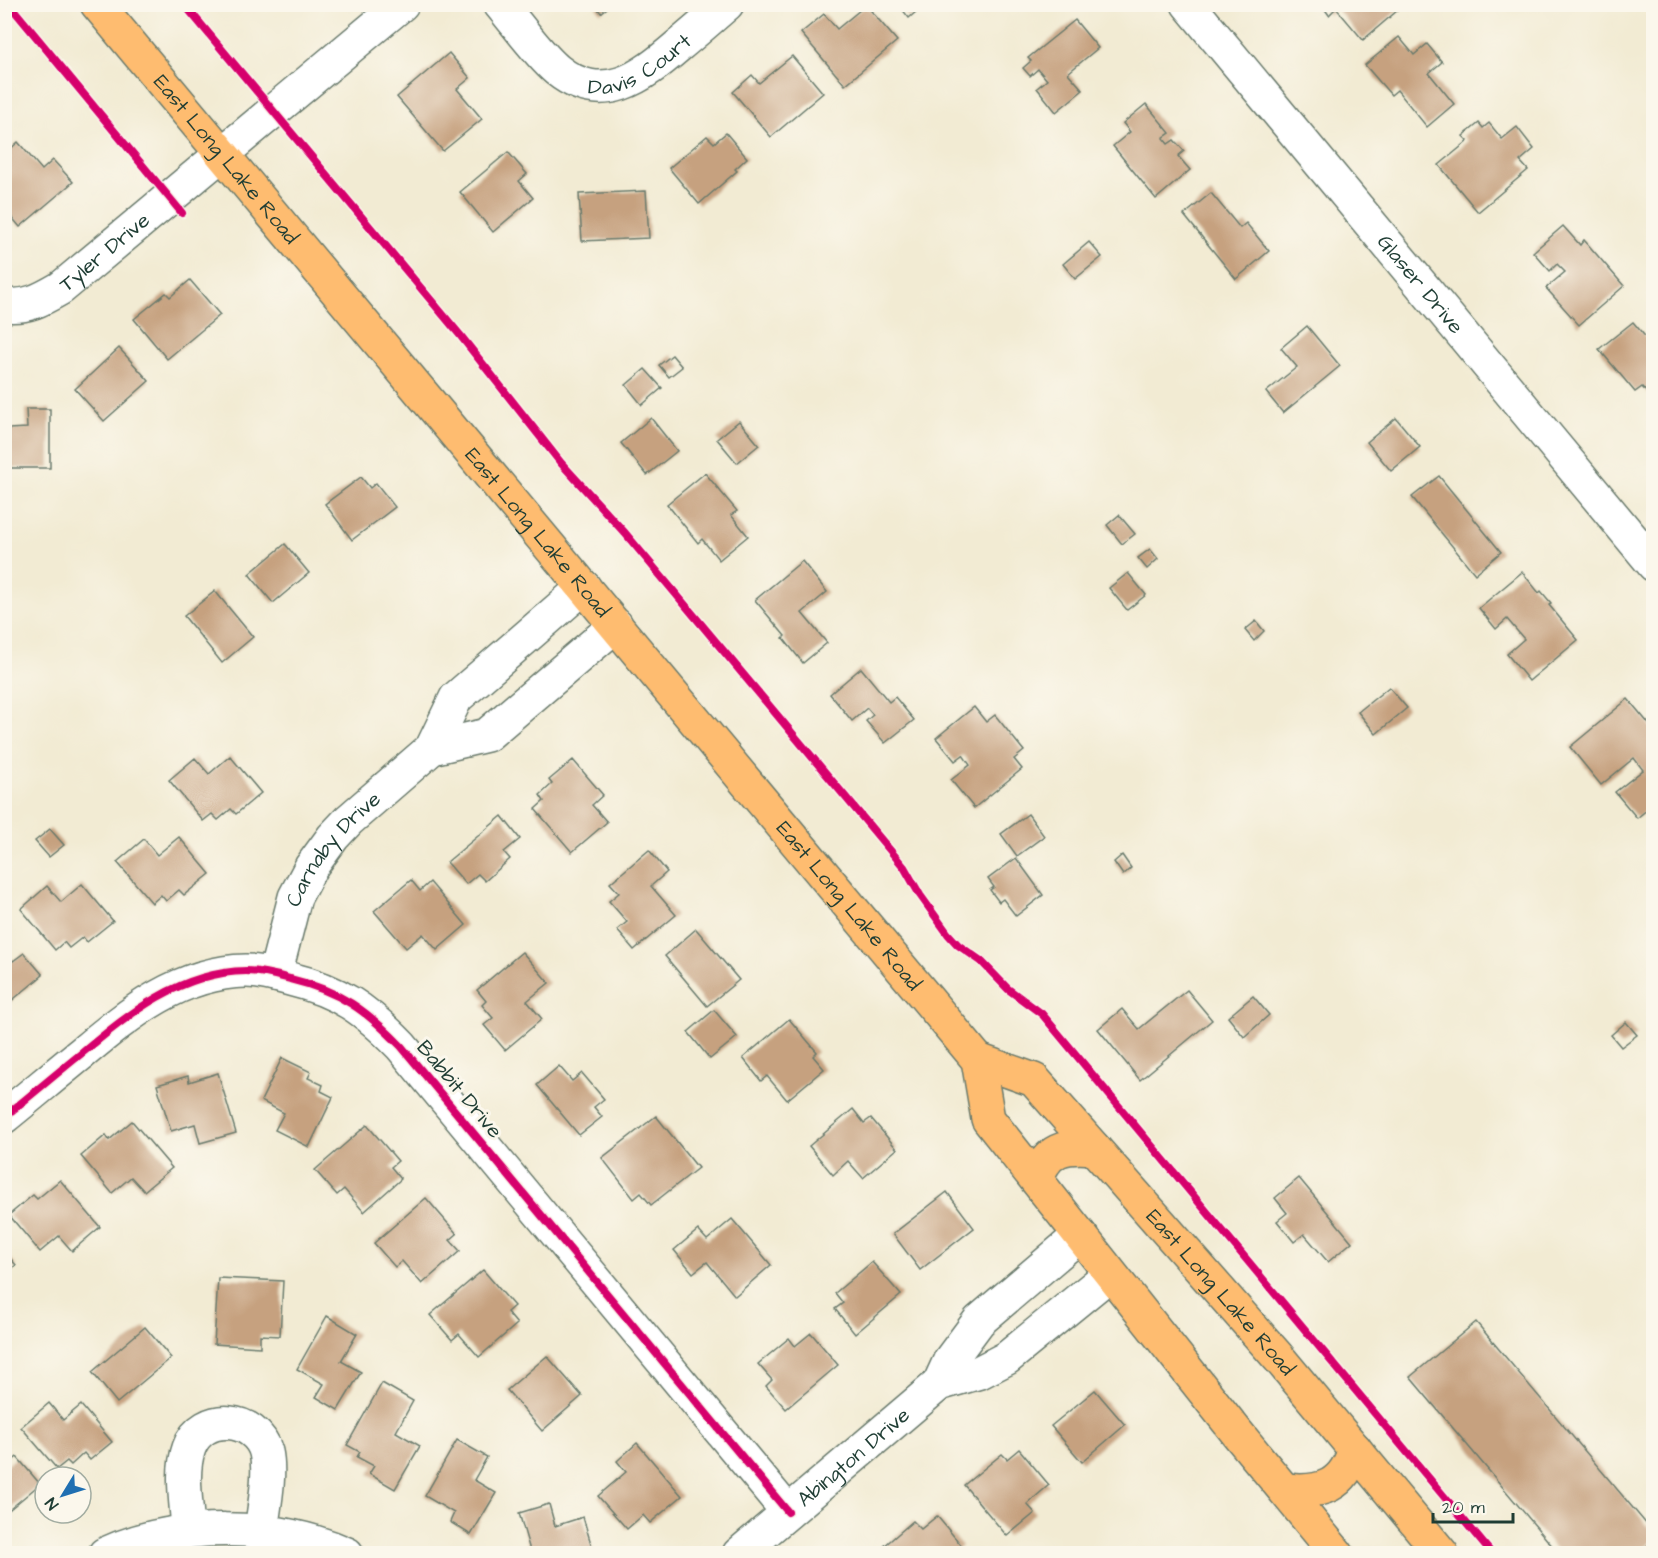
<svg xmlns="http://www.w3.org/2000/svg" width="1658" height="1558" viewBox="0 0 1658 1558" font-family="'Architects Daughter',sans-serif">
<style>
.building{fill:#c6a17f}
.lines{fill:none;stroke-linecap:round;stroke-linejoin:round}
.minor-casing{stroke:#697a6c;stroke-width:36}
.major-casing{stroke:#697a6c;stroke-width:36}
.minor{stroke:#fff;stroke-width:33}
.major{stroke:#febc70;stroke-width:33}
.cycleway-casing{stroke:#fbf7ec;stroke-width:11}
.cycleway{stroke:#d6006c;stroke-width:8}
.labels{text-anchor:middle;stroke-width:6;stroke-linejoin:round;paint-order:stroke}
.street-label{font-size:21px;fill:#1f3d34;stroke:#fbf7ec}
</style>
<rect width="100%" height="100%" fill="#fbf7ec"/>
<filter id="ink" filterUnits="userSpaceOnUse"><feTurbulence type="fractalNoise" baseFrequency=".0167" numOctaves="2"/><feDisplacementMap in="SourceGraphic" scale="12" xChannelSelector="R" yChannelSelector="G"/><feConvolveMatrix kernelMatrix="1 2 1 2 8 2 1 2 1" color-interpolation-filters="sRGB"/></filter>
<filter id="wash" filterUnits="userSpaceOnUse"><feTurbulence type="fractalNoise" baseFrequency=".008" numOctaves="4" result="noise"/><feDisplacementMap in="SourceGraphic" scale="24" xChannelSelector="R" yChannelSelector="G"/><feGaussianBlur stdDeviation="1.35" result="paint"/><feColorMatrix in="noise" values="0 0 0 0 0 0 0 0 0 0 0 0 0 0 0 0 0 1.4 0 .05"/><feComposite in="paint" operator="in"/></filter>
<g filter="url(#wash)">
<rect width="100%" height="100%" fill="#f2ebd3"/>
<g id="blocks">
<g class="building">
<polygon points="594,4 612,4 601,13"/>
<polygon points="898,4 925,4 909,18"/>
<polygon points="1321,4 1405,4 1363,40 1336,8 1329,15"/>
<polygon points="866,5 897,41 845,85 801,33 824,14 837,29"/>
<polygon points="1075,20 1098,48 1068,73 1083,90 1056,112 1037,88 1047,80 1038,69 1030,76 1023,68 1031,61 1028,58"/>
<polygon points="1399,37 1414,55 1427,44 1442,62 1429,73 1454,104 1427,127 1397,90 1391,95 1365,65"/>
<polygon points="449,53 470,78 457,89 482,119 443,151 397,97"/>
<polygon points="792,56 823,93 771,137 733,92 752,75 759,83"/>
<polygon points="1146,104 1170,133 1163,138 1168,144 1174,140 1184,151 1178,156 1190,170 1156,199 1113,146 1130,132 1123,123"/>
<polygon points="1479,123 1483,128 1489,123 1502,139 1517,127 1534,149 1520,161 1528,170 1478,212 1439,165 1468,141 1463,136"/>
<polygon points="726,133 747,158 735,169 737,171 699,204 669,168 707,136 714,143"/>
<polygon points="18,142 42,170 53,160 73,182 20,227 4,208 4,202 10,197 5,191 5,154"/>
<polygon points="508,152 527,174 519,181 533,198 493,232 460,192"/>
<polygon points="646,191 649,238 582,241 579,194"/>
<polygon points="1211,193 1240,228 1246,223 1269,251 1236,279 1184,215"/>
<polygon points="1563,226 1580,245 1584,240 1624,286 1579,325 1546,288 1565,272 1557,264 1550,271 1533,252"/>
<polygon points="1089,242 1102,257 1075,279 1063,264"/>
<polygon points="190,280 220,315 167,359 134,319 166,293 170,297"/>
<polygon points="1633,322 1654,347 1654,400 1642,387 1635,392 1599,349"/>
<polygon points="1307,326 1340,366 1283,413 1266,392 1297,367 1281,348"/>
<polygon points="119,348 149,381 104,421 75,389"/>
<polygon points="672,355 682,367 669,377 659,365"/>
<polygon points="645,369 662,388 642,405 626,385"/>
<polygon points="4,409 8,409 8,429 27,428 26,409 50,409 50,468 4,468"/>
<polygon points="651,418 677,451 647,475 621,443"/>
<polygon points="1396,418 1420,447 1391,471 1367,442"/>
<polygon points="739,421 759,445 737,463 717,439"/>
<polygon points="705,473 737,511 731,515 748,536 719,560 702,539 698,543 667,504"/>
<polygon points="1439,476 1501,552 1475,574 1412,497"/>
<polygon points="361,477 370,488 376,483 395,507 352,540 325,504"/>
<polygon points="1119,515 1135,534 1122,544 1107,525"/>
<polygon points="285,544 309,573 273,603 249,574"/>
<polygon points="1150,549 1158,559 1147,569 1138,558"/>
<polygon points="802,561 827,592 802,613 827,643 803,663 783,638 785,636 755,600"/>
<polygon points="1522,572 1539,593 1541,591 1551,603 1549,605 1578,640 1529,681 1507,654 1524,639 1507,619 1496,629 1479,608"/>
<polygon points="1128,573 1146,595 1127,610 1109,588"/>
<polygon points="215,591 253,637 222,663 184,616"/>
<polygon points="1256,621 1264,631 1254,641 1245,630"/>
<polygon points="861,668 889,702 895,697 914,720 885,743 866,721 873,715 867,708 852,721 830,694"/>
<polygon points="1389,687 1407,708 1376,734 1358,712"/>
<polygon points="1628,699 1654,730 1654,804 1637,818 1615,792 1643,770 1634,758 1601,785 1570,747"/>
<polygon points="974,707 986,722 995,715 1024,751 1014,759 1022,769 974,808 951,780 970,765 963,755 955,761 936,738"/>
<polygon points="230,756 261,793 236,814 231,809 218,820 212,814 203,821 169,780 195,758 209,774"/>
<polygon points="573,760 603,795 592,805 607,822 572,852 535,809 544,801 540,795 552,784 549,780"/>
<polygon points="1028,814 1044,836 1017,856 1001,834"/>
<polygon points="502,816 520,839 504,852 510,859 485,881 478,874 466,884 447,862"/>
<polygon points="50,829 64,845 49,857 35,841"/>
<polygon points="179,837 210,874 184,895 179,890 166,901 161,895 152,903 117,862 144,839 157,855"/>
<polygon points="649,850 667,872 651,886 676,915 634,950 617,930 627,922 609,901 619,893 610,883"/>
<polygon points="1122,855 1131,868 1123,875 1114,862"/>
<polygon points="1016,858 1043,895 1016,916 1003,899 999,902 990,890 994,887 988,879"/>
<polygon points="411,880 420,891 430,882 466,925 437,950 423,934 406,948 374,911"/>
<polygon points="82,884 113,921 87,942 83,937 69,948 64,942 55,950 21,909 47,886 61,902"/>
<polygon points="696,929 739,980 707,1006 665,956"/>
<polygon points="522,952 549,983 527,1001 542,1019 505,1050 484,1025 493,1018 482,1005 486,1001 477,990"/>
<polygon points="24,953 43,975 4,1007 4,955 6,954 13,961"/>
<polygon points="1187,990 1212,1020 1140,1080 1098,1029 1122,1009 1139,1029"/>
<polygon points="1253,996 1269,1015 1244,1037 1228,1017"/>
<polygon points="714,1010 737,1037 710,1059 688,1032"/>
<polygon points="789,1019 817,1052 813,1056 824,1069 787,1100 767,1076 761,1081 743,1058"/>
<polygon points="1626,1022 1637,1035 1621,1047 1611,1035"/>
<polygon points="282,1058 311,1072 308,1078 323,1085 321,1091 333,1097 309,1147 275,1130 284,1113 261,1101"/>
<polygon points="559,1066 572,1081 582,1073 604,1099 594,1107 602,1117 579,1135 537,1085"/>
<polygon points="218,1073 236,1133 200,1143 195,1124 171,1131 157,1085 188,1076 189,1082"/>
<polygon points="853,1109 864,1123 871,1118 897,1149 863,1178 848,1161 833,1175 809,1146"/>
<polygon points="656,1116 698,1168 651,1205 641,1193 634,1199 602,1158"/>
<polygon points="132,1121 172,1168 144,1191 131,1177 112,1193 81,1156 106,1135 109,1140"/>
<polygon points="367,1125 398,1161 391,1167 401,1179 364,1212 344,1189 337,1195 315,1170"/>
<polygon points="1299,1178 1352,1242 1328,1262 1304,1234 1294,1242 1277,1221 1287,1213 1275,1198"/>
<polygon points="60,1180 100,1227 72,1251 59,1236 40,1252 9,1215 33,1195 37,1199"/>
<polygon points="947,1192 974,1228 920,1270 893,1234"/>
<polygon points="426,1198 457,1234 450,1240 460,1251 422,1284 402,1261 395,1267 374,1243"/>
<polygon points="732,1219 771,1265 735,1296 707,1262 693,1273 674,1250 698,1230 707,1240"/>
<polygon points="4,1251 16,1265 4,1275"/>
<polygon points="872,1262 901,1295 855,1334 835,1309 843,1303 835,1293"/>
<polygon points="483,1270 514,1306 507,1312 517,1324 479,1357 459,1334 452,1340 430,1315"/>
<polygon points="218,1278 283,1281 280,1336 260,1335 260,1347 214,1344"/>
<polygon points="327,1316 357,1334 341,1361 361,1372 338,1410 316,1397 324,1384 297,1369"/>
<polygon points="1476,1322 1654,1533 1654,1540 1637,1554 1559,1554 1410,1377"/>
<polygon points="145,1327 171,1358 117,1403 92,1372"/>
<polygon points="811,1333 838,1365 786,1409 766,1386 772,1380 758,1364 789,1338 795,1346"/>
<polygon points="547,1356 582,1396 542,1431 507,1390"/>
<polygon points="382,1383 413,1401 396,1432 420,1446 395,1489 369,1474 374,1466 357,1457 360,1452 347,1445"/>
<polygon points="1095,1390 1125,1425 1082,1462 1051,1426"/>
<polygon points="49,1403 63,1420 81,1405 112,1442 90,1460 84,1453 71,1465 67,1461 57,1469 21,1427"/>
<polygon points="457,1440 487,1457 474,1480 496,1493 471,1535 450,1522 454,1513 425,1496"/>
<polygon points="637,1443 682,1496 650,1523 643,1515 627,1529 598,1496 626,1472 617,1461"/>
<polygon points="1019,1449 1049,1485 1027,1504 1035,1513 1007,1536 964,1485 1002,1454 1007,1459"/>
<polygon points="17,1457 40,1484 4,1514 4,1468"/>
<polygon points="549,1504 555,1526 583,1517 594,1554 531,1554 519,1513"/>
<polygon points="937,1516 962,1546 953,1554 889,1554 883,1547 913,1521 921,1529"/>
</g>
</g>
</g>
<g filter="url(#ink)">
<use href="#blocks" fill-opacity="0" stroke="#697a6c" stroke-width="1.5"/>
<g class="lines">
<g class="minor-casing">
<g id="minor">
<path id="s1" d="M500 4C517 24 538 54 557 70 603 107 642 77 678 46 695 32 711 18 727 4"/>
<path id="s2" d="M1188 4 1654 565"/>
<path id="s3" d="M4 305C27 308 42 299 61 288L402 4"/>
<polyline points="432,748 487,735 616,625"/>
<path id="s4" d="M275 975 295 897 311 867 333 837 349 820 432 748 456 698 584 587"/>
<path d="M4 1117C30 1096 56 1074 82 1053 130 1013 180 972 246 971 260 971 276 975 290 979 340 991 366 1010 401 1046L788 1512"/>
<polyline points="939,1384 950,1360 979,1321 1080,1235"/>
<path d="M188 1531C187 1505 180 1473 189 1448 202 1411 256 1416 266 1452 271 1474 264 1508 261 1531"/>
<path d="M105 1554C176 1521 275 1522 347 1554"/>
<path id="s5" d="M739 1554 939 1384 980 1372 1007 1358 1110 1274"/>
</g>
</g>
<g class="major-casing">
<g id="major">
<path id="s6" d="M97 4 978 1060 988 1119 1238 1434 1337 1554"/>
<path id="s7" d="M978 1060 1034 1080 1278 1357 1442 1554"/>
<path d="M1036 1179C1048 1149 1063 1145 1094 1148"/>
<path d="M1285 1490C1322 1494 1344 1486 1355 1449"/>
</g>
</g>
<use href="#minor" class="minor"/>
<use href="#major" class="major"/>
<g class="cycleway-casing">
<g id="cycleway">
<polyline points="9,4 182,213"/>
<polyline points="184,4 460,335 561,463 625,533 904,867 920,895 948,934 958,945 981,961 1008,989 1042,1014 1492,1554"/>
<path d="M4 1117C30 1096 56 1074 82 1053 130 1013 180 972 246 971 260 971 276 975 290 979 340 991 366 1010 401 1046L788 1512"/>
</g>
</g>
<use href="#cycleway" class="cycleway"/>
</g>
</g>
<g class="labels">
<g class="street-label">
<text dy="7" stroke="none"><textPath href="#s1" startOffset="180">Davis Court</textPath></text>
<text dy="7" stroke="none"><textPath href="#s6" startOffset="202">East Long Lake Road</textPath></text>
<text dy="7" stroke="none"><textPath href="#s3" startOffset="117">Tyler Drive</textPath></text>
<text dy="7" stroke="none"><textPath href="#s2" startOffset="364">Glaser Drive</textPath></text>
<text dy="7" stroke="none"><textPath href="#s6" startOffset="688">East Long Lake Road</textPath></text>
<text dy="7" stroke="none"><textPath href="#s4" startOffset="142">Carnaby Drive</textPath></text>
<text dy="7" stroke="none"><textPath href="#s6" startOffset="1174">East Long Lake Road</textPath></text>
<text transform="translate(460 1089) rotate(50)" y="7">Babbit Drive</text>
<text dy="7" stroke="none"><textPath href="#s7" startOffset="342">East Long Lake Road</textPath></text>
<text dy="7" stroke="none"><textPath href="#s5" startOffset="150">Abington Drive</textPath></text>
</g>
</g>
<rect width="1658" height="1558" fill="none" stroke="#fbf7ec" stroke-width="24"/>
<g transform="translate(63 1495) rotate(232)"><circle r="28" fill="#fbf7ec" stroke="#a3ada2" stroke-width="1.5"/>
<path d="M0-4.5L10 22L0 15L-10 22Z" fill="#1f6fb2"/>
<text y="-9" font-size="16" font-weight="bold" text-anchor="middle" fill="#1f3d34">N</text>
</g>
<path d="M1433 1513v9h80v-9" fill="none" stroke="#1f3d34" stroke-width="3"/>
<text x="1442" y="1513" font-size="18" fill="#1f3d34" stroke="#fbf7ec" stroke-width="4.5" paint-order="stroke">20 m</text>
</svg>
